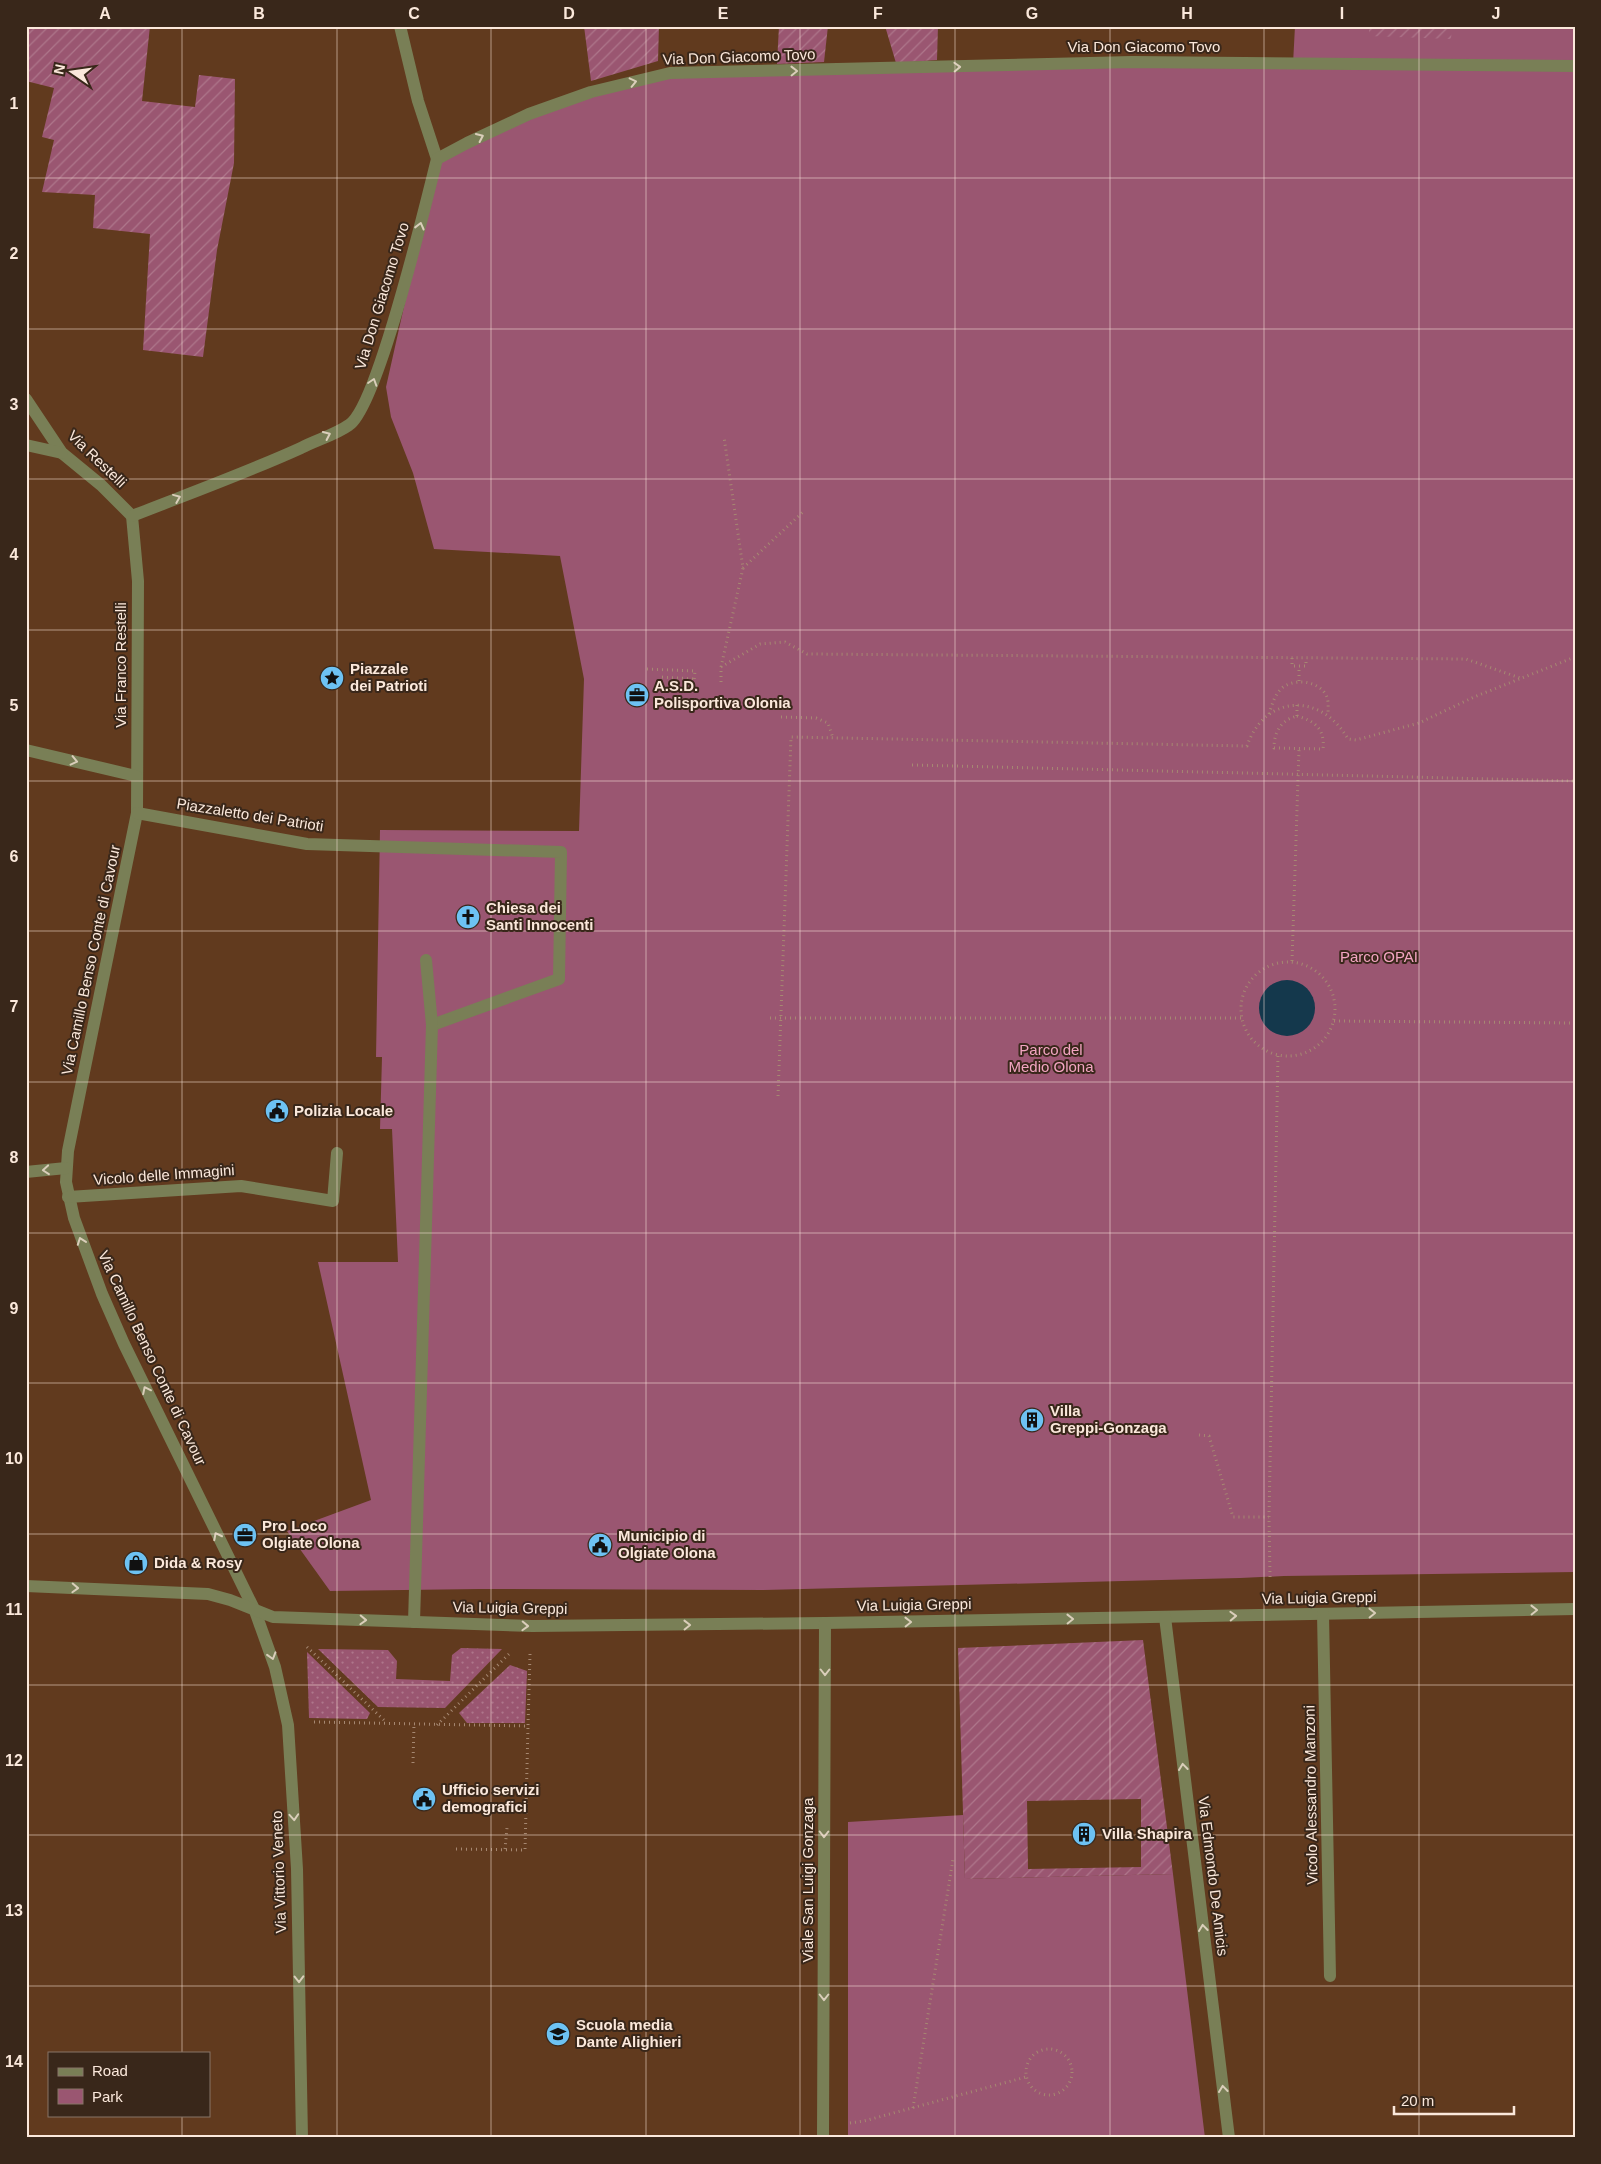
<svg xmlns="http://www.w3.org/2000/svg" width="1601" height="2164" viewBox="0 0 1601 2164" font-family="Arial,sans-serif">
<style>
.grass{fill:url(#grass-dots)}
.park{fill:#9a5671}
.garden{fill:url(#garden-furrows);fill-rule:evenodd}
.water{fill:#14384c}
.lines{fill:none;stroke-linecap:round;stroke-linejoin:round}
.path{stroke:#a68872;stroke-width:3;stroke-dasharray:1 4;stroke-linecap:butt}
.minor{stroke:#797f56;stroke-width:12}
.oneway{stroke:#daceba}
.grid{fill:none;stroke:#fbe8db;stroke-width:1;stroke-opacity:0.55}
.labels{text-anchor:middle;stroke-width:4;stroke-linejoin:round;paint-order:stroke}
.street-label{font-size:15px;fill:#fbe8db;stroke:#39271a}
.poi-label{font-size:15px;font-weight:bold;fill:#fbe8db;stroke:#39271a;text-anchor:start}
.park-label{font-size:15px;fill:#f3a5c2;stroke:#39271a}
.neatline{fill:none;stroke:#fbe8db;stroke-width:2}
.grid-label{font-size:16px;text-anchor:middle;font-weight:bold;fill:#fbe8db}
</style>
<defs>
<pattern id="grass-dots" width="8" height="8" patternUnits="userSpaceOnUse" patternTransform="scale(1.25)"><rect width="8" height="8" fill="#9a5671"/><path d="M2 2h.1M6 6h.1" fill="none" stroke="#ae768b" stroke-width="1.8" stroke-linecap="round"/></pattern>
<pattern id="garden-furrows" width="10" height="10" patternUnits="userSpaceOnUse" patternTransform="scale(1.25)"><rect width="10" height="10" fill="#9a5671"/><path d="M-1 1l2-2M0 10L10 0M9 11l2-2" fill="none" stroke="#ae768b"/></pattern>
</defs>
<rect width="100%" height="100%" fill="#613a1e"/>
<g class="grass">
<polygon points="461,1648 502,1649 445,1708 378,1707 318,1649 388,1650 397,1661 396,1679 450,1681 452,1655"/>
<polygon points="307,1652 370,1713 367,1719 309,1718"/>
<polygon points="510,1665 527,1671 525,1723 467,1723 459,1713"/>
</g>
<g class="park">
<polygon points="1295,26 1575,26 1575,1572 1284,1576 1240,1578 764,1590 479,1589 330,1591 287,1531 371,1500 318,1262 398,1262 392,1129 380,1129 382,1057 376,1057 380,830 579,831 584,679 560,556 434,549 413,473 391,417 386,387 437,159 529,114 670,73 1293,64"/>
<polygon points="963,1815 965,1879 1173,1874 1205,2138 848,2138 848,1822"/>
</g>
<g class="garden">
<polygon points="26,26 150,26 142,101 195,107 199,75 235,79 234,163 217,250 203,357 143,350 150,234 93,228 95,195 42,192 54,140 42,137 54,88 26,81"/>
<polygon points="584,26 659,26 658,61 591,81"/>
<polygon points="779,26 828,26 824,62 777,64"/>
<polygon points="885,26 938,26 937,60 896,63"/>
<polygon points="1369,26 1452,26 1451,39 1369,36"/>
<path d="M1143 1640 1173 1874 965 1879 958 1648ZM1141 1799V1867L1028 1869 1027 1801Z"/>
</g>
<circle class="water" cx="1287" cy="1008" r="28"/>
<g class="lines">
<g class="path">
<polyline points="743,568 804,511"/>
<polyline points="1292,658 1292,666 1306,666 1306,658"/>
<polyline points="721,667 760,644 785,642 807,654 1466,659 1520,678"/>
<polyline points="647,669 695,671 694,681"/>
<polyline points="660,680 660,677 694,679"/>
<polyline points="1299,681 1299,666"/>
<polyline points="721,682 721,667 743,568 724,437"/>
<polyline points="1297,705 1297,716"/>
<path d="M1269 714C1272 705 1274 696 1281 689 1292 678 1318 680 1326 695 1329 701 1328 707 1328 714"/>
<path d="M1297 716C1315 721 1325 729 1323 749L1274 748C1274 732 1281 720 1297 716Z"/>
<polyline points="781,717 816,718 828,723 833,738"/>
<polyline points="912,765 1575,781"/>
<polyline points="1292,961 1299,749"/>
<circle cx="1288" cy="1009" r="47"/>
<polyline points="770,1018 1241,1018"/>
<polyline points="1334,1021 1575,1023"/>
<path d="M778 1096 791 737 1247 746C1265 694 1321 692 1348 739L1356 740 1419 723 1474 697 1575 657"/>
<polyline points="1199,1435 1209,1436 1233,1517 1269,1517"/>
<polyline points="1270,1577 1269,1517 1278,1055"/>
<polyline points="307,1647 386,1722"/>
<polyline points="314,1722 528,1726 530,1654"/>
<polyline points="437,1725 509,1654"/>
<polyline points="413,1763 414,1724"/>
<polyline points="456,1849 525,1850 528,1726"/>
<polyline points="505,1849 507,1828"/>
<circle cx="1049" cy="2072" r="23"/>
<polyline points="913,2108 953,1859"/>
<polyline points="850,2123 864,2121 1026,2077"/>
</g>
<g class="minor">
<polyline points="400,26 418,101 437,159"/>
<polyline points="26,399 62,453 101,485 132,516"/>
<polyline points="26,445 62,453"/>
<polyline points="132,516 138,581 137,813 83,1077 68,1151 66,1182 74,1218 102,1294 124,1344 255,1611 275,1667 288,1725 297,1869 302,2138"/>
<path d="M132 516C188 494 246 473 301 448 316 440 335 435 349 425 378 406 426 202 437 159L467 143 529 114 591 92 670 73 1132 62 1575 66"/>
<polyline points="26,750 136,776"/>
<polyline points="137,813 307,844 561,852 559,979 432,1025"/>
<polyline points="26,1172 66,1168"/>
<polyline points="68,1197 241,1186 333,1201 337,1153"/>
<polyline points="26,1586 208,1594 230,1600 273,1617 532,1626 825,1623 1575,1609"/>
<polyline points="1323,1614 1330,1976"/>
<polyline points="1165,1617 1229,2138"/>
<polyline points="414,1622 432,1025 426,960"/>
<polyline points="823,2138 825,1623"/>
</g>
</g>
<defs><path id="oneway-chevron" d="M-2-3.5L2.5 0L-2 3.5" fill="none" stroke-width="1.6" stroke-linecap="round" stroke-linejoin="round" transform="scale(1.25)"/></defs>
<g class="oneway">
<use href="#oneway-chevron" transform="translate(957 67) rotate(-2)"/>
<use href="#oneway-chevron" transform="translate(794 71) rotate(-1)"/>
<use href="#oneway-chevron" transform="translate(633 82) rotate(-13)"/>
<use href="#oneway-chevron" transform="translate(480 137) rotate(-25)"/>
<use href="#oneway-chevron" transform="translate(420 226) rotate(-76)"/>
<use href="#oneway-chevron" transform="translate(373 382) rotate(-72)"/>
<use href="#oneway-chevron" transform="translate(327 435) rotate(-25)"/>
<use href="#oneway-chevron" transform="translate(177 498) rotate(-22)"/>
<use href="#oneway-chevron" transform="translate(74 761) rotate(13)"/>
<use href="#oneway-chevron" transform="translate(46 1170) rotate(175)"/>
<use href="#oneway-chevron" transform="translate(81 1241) rotate(-110)"/>
<use href="#oneway-chevron" transform="translate(146 1390) rotate(-116)"/>
<use href="#oneway-chevron" transform="translate(217 1536) rotate(-117)"/>
<use href="#oneway-chevron" transform="translate(75 1588) rotate(2)"/>
<use href="#oneway-chevron" transform="translate(1534 1610) rotate(-1)"/>
<use href="#oneway-chevron" transform="translate(1372 1613) rotate(-1)"/>
<use href="#oneway-chevron" transform="translate(1233 1616) rotate(-2)"/>
<use href="#oneway-chevron" transform="translate(1070 1619) rotate(-1)"/>
<use href="#oneway-chevron" transform="translate(363 1620) rotate(2)"/>
<use href="#oneway-chevron" transform="translate(908 1622) rotate(-1)"/>
<use href="#oneway-chevron" transform="translate(687 1625) rotate(-1)"/>
<use href="#oneway-chevron" transform="translate(525 1626) rotate(2)"/>
<use href="#oneway-chevron" transform="translate(272 1656) rotate(73)"/>
<use href="#oneway-chevron" transform="translate(825 1672) rotate(90)"/>
<use href="#oneway-chevron" transform="translate(1183 1767) rotate(-97)"/>
<use href="#oneway-chevron" transform="translate(294 1817) rotate(86)"/>
<use href="#oneway-chevron" transform="translate(824 1834) rotate(90)"/>
<use href="#oneway-chevron" transform="translate(1203 1928) rotate(-97)"/>
<use href="#oneway-chevron" transform="translate(299 1979) rotate(89)"/>
<use href="#oneway-chevron" transform="translate(824 1997) rotate(90)"/>
<use href="#oneway-chevron" transform="translate(1223 2089) rotate(-97)"/>
</g>
<path class="grid" d="M182 26V2053M337 26V2138M491 26V2138M646 26V2138M800 26V2138M955 26V2138M1110 26V2138M1264 26V2138M1419 26V2138M26 178H1575M26 329H1575M26 479H1575M26 630H1575M26 781H1575M26 931H1575M26 1082H1575M26 1233H1575M26 1383H1575M26 1534H1575M26 1685H1575M26 1835H1575M26 1986H1575M182 2115V2138"/>
<defs>
<g id="sight-disc" transform="scale(1.25)"><circle r="9.5" fill="#6dc2f3" stroke="#39271a"/><path d="M0-6L1.8-2.2L6-1.7L2.9 1.2L3.7 5.4L0 3.3L-3.7 5.4L-2.9 1.2L-6-1.7L-1.8-2.2Z" fill="#111"/></g>
<g id="office-disc" transform="scale(1.25)"><circle r="9.5" fill="#6dc2f3" stroke="#39271a"/><path d="M-6-3h4V-5.5h4V-3h4V5H-6ZM-1-4.5V-3h2v-1.5ZM-6 0V1H6V0Z" fill="#111"/></g>
<g id="church-disc" transform="scale(1.25)"><circle r="9.5" fill="#6dc2f3" stroke="#39271a"/><path d="M-1.2-6h2.4v3.5h3.3v2.4h-3.3V6h-2.4V-.1h-3.3v-2.4h3.3Z" fill="#111"/></g>
<g id="civic-disc" transform="scale(1.25)"><circle r="9.5" fill="#6dc2f3" stroke="#39271a"/><path d="M-.6-6.5H3V-4.5H.6V-3L4-1V1h2V6H-6V1h2V-1L-.6-3ZM-1.2 2.5V6h2.4V2.5Z" fill="#111"/></g>
<g id="building-disc" transform="scale(1.25)"><circle r="9.5" fill="#6dc2f3" stroke="#39271a"/><path d="M-4-6H4V6H1V3H-1V6H-4ZM-2.5-4.3h1.7v1.8h-1.7ZM.8-4.3h1.7v1.8H.8ZM-2.5-1h1.7V.8h-1.7ZM.8-1h1.7V.8H.8Z" fill="#111"/></g>
<g id="shop-disc" transform="scale(1.25)"><circle r="9.5" fill="#6dc2f3" stroke="#39271a"/><path d="M-5-2.5h2.3a2.7 3.5 0 0 1 5.4 0H5L5.5 6h-11ZM-1.5-2.5h3a1.5 2.3 0 0 0-3 0Z" fill="#111"/></g>
<g id="school-disc" transform="scale(1.25)"><circle r="9.5" fill="#6dc2f3" stroke="#39271a"/><path d="M0-5L7-2L0 1L-7-2ZM-4 1L0 2.5L4 1V4Q0 6-4 4Z" fill="#111"/></g>
</defs>
<g fill-rule="evenodd">
<use href="#sight-disc" x="332" y="678"/>
<use href="#office-disc" x="637" y="695"/>
<use href="#church-disc" x="468" y="917"/>
<use href="#civic-disc" x="277" y="1111"/>
<use href="#building-disc" x="1032" y="1420"/>
<use href="#office-disc" x="245" y="1535"/>
<use href="#civic-disc" x="600" y="1545"/>
<use href="#shop-disc" x="136" y="1563"/>
<use href="#civic-disc" x="424" y="1799"/>
<use href="#building-disc" x="1084" y="1834"/>
<use href="#school-disc" x="558" y="2034"/>
</g>
<g class="labels">
<g class="street-label">
<text x="1144" y="52">Via Don Giacomo Tovo</text>
<text transform="translate(739 57) rotate(-2)" y="5">Via Don Giacomo Tovo</text>
<text transform="translate(382 296) rotate(-73)" y="5">Via Don Giacomo Tovo</text>
<text transform="translate(97 459) rotate(44)" y="5">Via Restelli</text>
<text transform="translate(121 665) rotate(-90)" y="5">Via Franco Restelli</text>
<text transform="translate(250 815) rotate(9)" y="5">Piazzaletto dei Patrioti</text>
<text transform="translate(91 960) rotate(-78)" y="5">Via Camillo Benso Conte di Cavour</text>
<text transform="translate(164 1175) rotate(-4)" y="5">Vicolo delle Immagini</text>
<text transform="translate(152 1358) rotate(65)" y="5">Via Camillo Benso Conte di Cavour</text>
<text transform="translate(1319 1598) rotate(-1)" y="5">Via Luigia Greppi</text>
<text transform="translate(914 1605) rotate(-1)" y="5">Via Luigia Greppi</text>
<text transform="translate(510 1608) rotate(1)" y="5">Via Luigia Greppi</text>
<text transform="translate(1311 1795) rotate(-91)" y="5">Vicolo Alessandro Manzoni</text>
<text transform="translate(279 1872) rotate(-92)" y="5">Via Vittorio Veneto</text>
<text transform="translate(1213 1876) rotate(83)" y="5">Via Edmondo De Amicis</text>
<text transform="translate(808 1880) rotate(-90)" y="5">Viale San Luigi Gonzaga</text>
</g>
<g class="poi-label">
<text x="350" y="674">Piazzale<tspan x="350" dy="17">dei Patrioti</tspan></text>
<text x="654" y="691">A.S.D.<tspan x="654" dy="17">Polisportiva Olonia</tspan></text>
<text x="486" y="913">Chiesa dei<tspan x="486" dy="17">Santi Innocenti</tspan></text>
<text x="294" y="1116">Polizia Locale</text>
<text x="1050" y="1416">Villa<tspan x="1050" dy="17">Greppi-Gonzaga</tspan></text>
<text x="262" y="1531">Pro Loco<tspan x="262" dy="17">Olgiate Olona</tspan></text>
<text x="618" y="1541">Municipio di<tspan x="618" dy="17">Olgiate Olona</tspan></text>
<text x="154" y="1568">Dida &amp; Rosy</text>
<text x="442" y="1795">Ufficio servizi<tspan x="442" dy="17">demografici</tspan></text>
<text x="1102" y="1839">Villa Shapira</text>
<text x="576" y="2030">Scuola media<tspan x="576" dy="17">Dante Alighieri</tspan></text>
</g>
<g class="park-label">
<text x="1379" y="962">Parco OPAI</text>
<text x="1051" y="1055">Parco del<tspan x="1051" dy="17">Medio Olona</tspan></text>
</g>
</g>
<rect width="1601" height="2164" fill="none" stroke="#39271a" stroke-width="55"/>
<rect x="48" y="2052" width="162" height="65" fill="#39271a" stroke="#877467"/>
<rect x="58" y="2068" width="25" height="8" fill="#797f56" stroke="#877467"/>
<text x="92" y="2076" font-size="15" fill="#fbe8db">Road</text>
<rect x="58" y="2089" width="25" height="15" fill="#9a5671" stroke="#877467"/>
<text x="92" y="2102" font-size="15" fill="#fbe8db">Park</text>
<g transform="translate(72 72) rotate(283)" stroke="#39271a" stroke-width="4" paint-order="stroke">
<path d="M0-4L9 19L0 12L-9 19Z" fill="#fbe8db"/>
<text y="-8" font-size="14" font-weight="bold" text-anchor="middle" fill="#fbe8db">N</text>
</g>
<path d="M1394 2106v8h120v-8" fill="none" stroke="#fbe8db" stroke-width="2.5"/>
<text x="1401" y="2106" font-size="15" fill="#fbe8db" stroke="#39271a" stroke-width="4" paint-order="stroke">20 m</text>
<rect x="28" y="28" width="1546" height="2108" class="neatline"/>
<g class="grid-label">
<text x="105" y="19">A</text>
<text x="259" y="19">B</text>
<text x="414" y="19">C</text>
<text x="569" y="19">D</text>
<text x="723" y="19">E</text>
<text x="878" y="19">F</text>
<text x="1032" y="19">G</text>
<text x="1187" y="19">H</text>
<text x="1342" y="19">I</text>
<text x="1496" y="19">J</text>
<text x="14" y="109">1</text>
<text x="14" y="259">2</text>
<text x="14" y="410">3</text>
<text x="14" y="560">4</text>
<text x="14" y="711">5</text>
<text x="14" y="862">6</text>
<text x="14" y="1012">7</text>
<text x="14" y="1163">8</text>
<text x="14" y="1314">9</text>
<text x="14" y="1464">10</text>
<text x="14" y="1615">11</text>
<text x="14" y="1766">12</text>
<text x="14" y="1916">13</text>
<text x="14" y="2067">14</text>
</g>
</svg>
